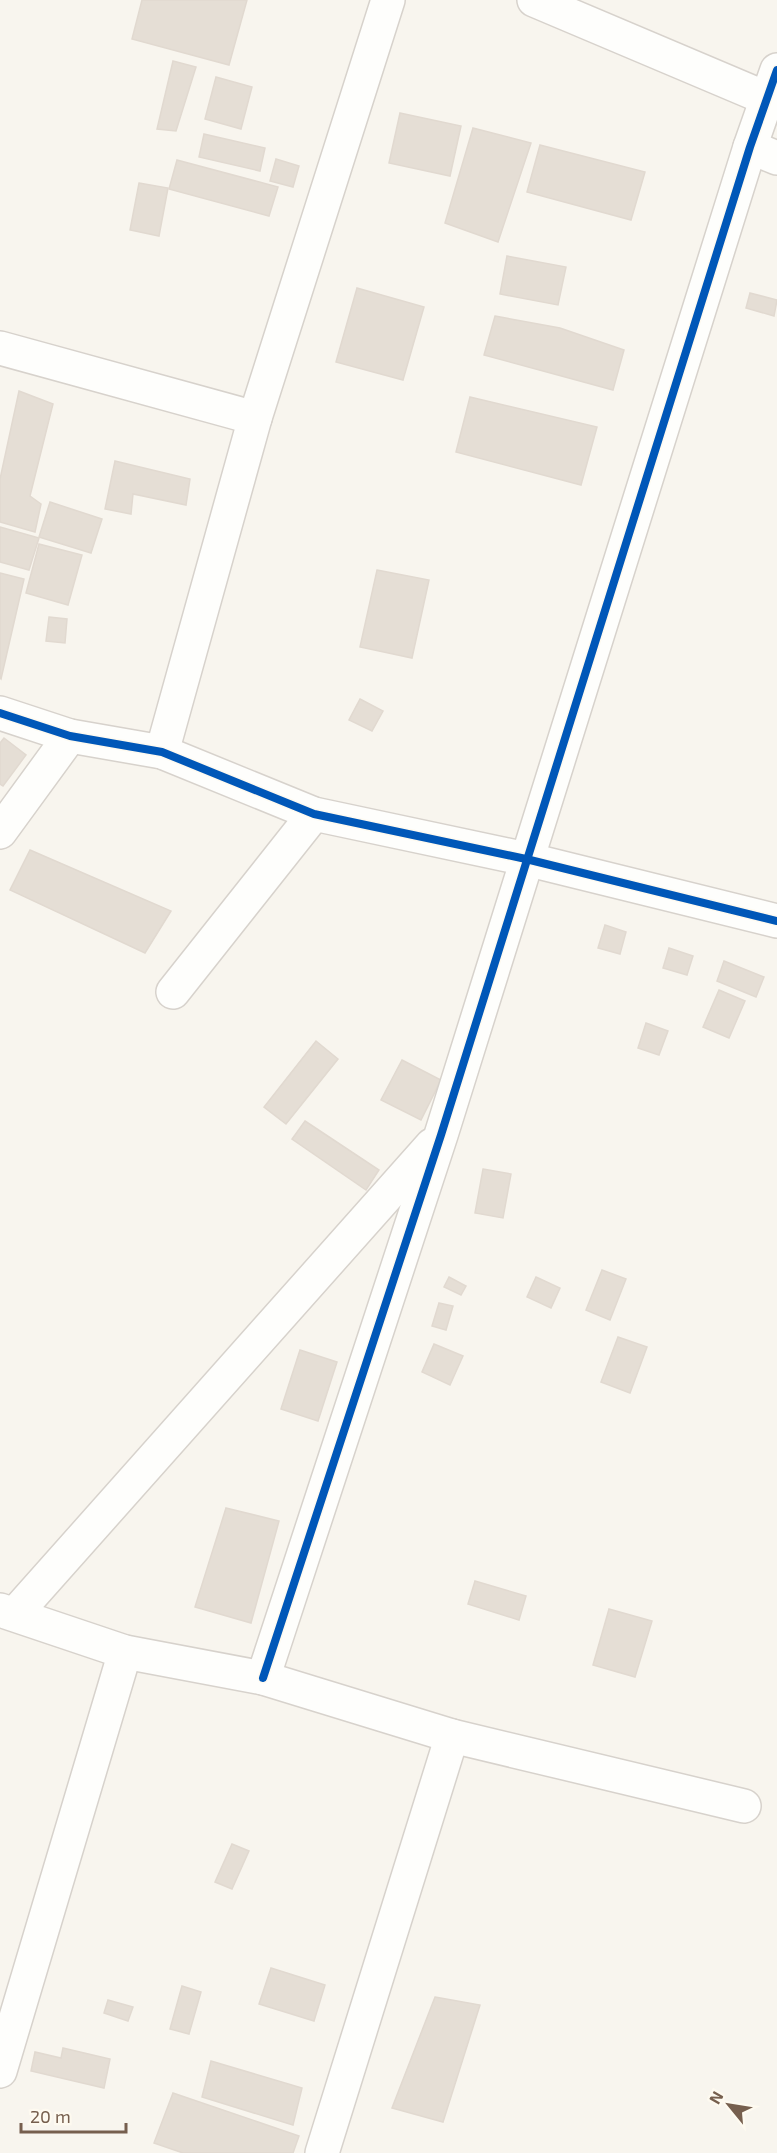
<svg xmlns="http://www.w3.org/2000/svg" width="777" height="2153" viewBox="0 0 777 2153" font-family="'Exo 2',sans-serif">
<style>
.building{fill:#e5ded5;stroke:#e1d9d0;stroke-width:1.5}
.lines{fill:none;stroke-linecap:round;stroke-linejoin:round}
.minor-casing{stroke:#d7d2cc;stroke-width:36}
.minor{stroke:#fefefc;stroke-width:33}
.cycleway-casing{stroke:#fefaf0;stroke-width:11}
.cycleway{stroke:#0057b8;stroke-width:8}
</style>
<rect width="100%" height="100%" fill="#f8f5ee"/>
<g class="building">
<polygon points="142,0 247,0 229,65 132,39"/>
<polygon points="173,61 196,67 176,131 157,129"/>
<polygon points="216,77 252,87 241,129 205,119"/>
<polygon points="400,113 461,126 450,176 389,163"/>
<polygon points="473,128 531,143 498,242 445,223"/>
<polygon points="204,134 265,148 260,171 199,157"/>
<polygon points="540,145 645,172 631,220 527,192"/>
<polygon points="276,159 299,166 293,187 270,181"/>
<polygon points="177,160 278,187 269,216 169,189"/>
<polygon points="139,183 168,188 159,236 130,230"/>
<polygon points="507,256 566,267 558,305 500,294"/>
<polygon points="357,288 424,307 403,380 336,362"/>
<polygon points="750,293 777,300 774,316 746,308"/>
<polygon points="495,316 560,328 624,350 613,390 484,355"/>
<polygon points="19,391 53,404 30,496 41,504 35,532 0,522 0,479"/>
<polygon points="470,397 597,427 581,485 456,452"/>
<polygon points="115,461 190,479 186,505 133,494 131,514 105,509"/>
<polygon points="50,502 102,519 91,553 39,537"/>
<polygon points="0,527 39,538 29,570 0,562"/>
<polygon points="39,544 82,555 68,605 26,593"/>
<polygon points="377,570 429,580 412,658 360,647"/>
<polygon points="0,573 24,579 1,679 0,678"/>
<polygon points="49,617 67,619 65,643 46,641"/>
<polygon points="360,699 383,711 372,731 349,720"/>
<polygon points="4,738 26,755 3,786 0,784 0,743"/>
<polygon points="30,850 171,911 145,953 10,890"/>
<polygon points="605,925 626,932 620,954 598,948"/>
<polygon points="669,948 693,956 687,975 663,968"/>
<polygon points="724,961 764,977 756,997 717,981"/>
<polygon points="719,990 745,1001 729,1038 703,1027"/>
<polygon points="646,1023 668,1031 659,1055 638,1048"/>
<polygon points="316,1041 338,1059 286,1124 264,1107"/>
<polygon points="402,1060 441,1080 421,1120 381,1100"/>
<polygon points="305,1121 379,1170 366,1190 292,1139"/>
<polygon points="483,1169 511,1174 503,1218 475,1213"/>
<polygon points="602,1270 626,1279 610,1320 586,1310"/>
<polygon points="449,1277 466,1286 461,1295 444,1287"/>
<polygon points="536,1277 560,1288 551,1308 527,1297"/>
<polygon points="439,1303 453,1306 446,1330 432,1326"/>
<polygon points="618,1337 647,1347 630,1393 601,1382"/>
<polygon points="434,1344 463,1356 450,1385 422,1372"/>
<polygon points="300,1350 337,1362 318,1421 281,1409"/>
<polygon points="226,1508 279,1521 251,1623 195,1607"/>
<polygon points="475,1581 526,1596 519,1620 468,1604"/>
<polygon points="609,1609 652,1621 635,1677 593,1665"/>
<polygon points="232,1844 249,1851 232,1889 215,1882"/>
<polygon points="271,1968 325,1985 314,2021 259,2004"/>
<polygon points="182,1986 201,1992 189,2034 170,2029"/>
<polygon points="435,1997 480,2005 443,2122 392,2108"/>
<polygon points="108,2000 133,2007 128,2021 104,2013"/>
<polygon points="63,2048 110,2059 104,2088 31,2071 35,2052 61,2058"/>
<polygon points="211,2061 302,2088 293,2125 202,2097"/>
<polygon points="173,2093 299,2136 293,2153 183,2153 154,2143"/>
</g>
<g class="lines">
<g class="minor-casing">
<g id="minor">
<polyline points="534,0 768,99"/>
<polyline points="750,147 777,158"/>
<polyline points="0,348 255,418"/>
<polyline points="0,713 70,736 162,752 314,814 526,859 777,921"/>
<polyline points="162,752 255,418 388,0"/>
<polyline points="0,832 70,736"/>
<polyline points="173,992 314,814"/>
<polyline points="0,1610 125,1652 263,1678 452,1736 744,1806"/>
<polyline points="15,1614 432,1145"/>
<polyline points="263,1678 441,1135 750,147 777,70"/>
<polyline points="0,2071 125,1652"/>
<polyline points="322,2153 452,1736"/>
</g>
</g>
<use href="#minor" class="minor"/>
<g class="cycleway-casing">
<g id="cycleway">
<polyline points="0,713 70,736 162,752 314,814 526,859 777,921"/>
<polyline points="263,1678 441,1135 750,147 777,70"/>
</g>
</g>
<use href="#cycleway" class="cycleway"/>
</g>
<g transform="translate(729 2105) rotate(300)" stroke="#fefaf0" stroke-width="4.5" paint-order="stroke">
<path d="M0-4.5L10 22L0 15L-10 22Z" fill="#765f4e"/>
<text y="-9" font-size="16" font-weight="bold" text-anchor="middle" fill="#765f4e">N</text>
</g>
<path d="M21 2123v9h105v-9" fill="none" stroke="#765f4e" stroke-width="3"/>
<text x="30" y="2123" font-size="18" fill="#765f4e" stroke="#fefaf0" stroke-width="4.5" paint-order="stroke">20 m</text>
</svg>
